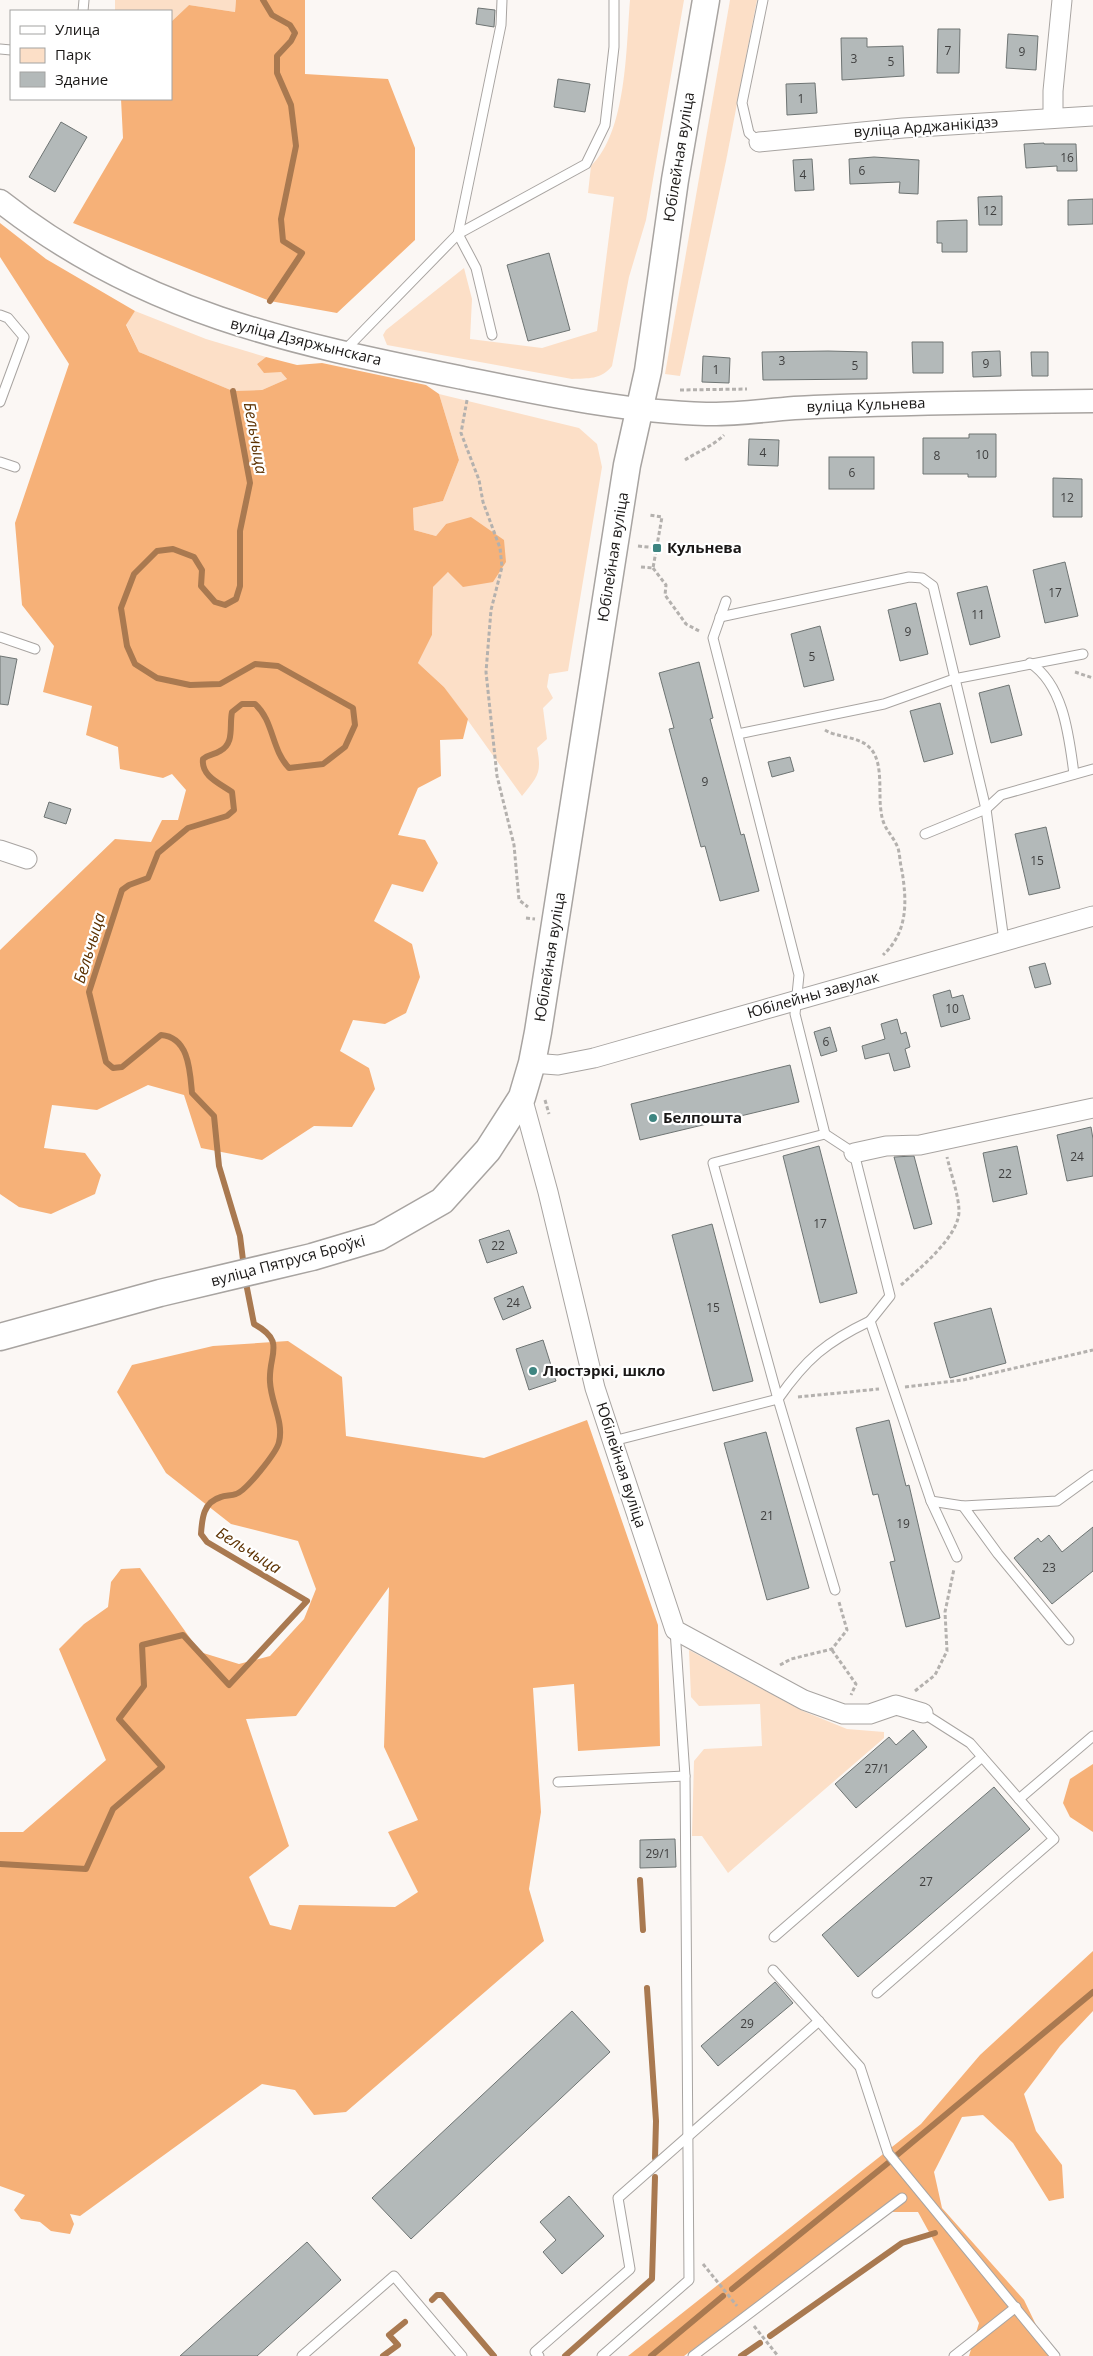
<svg xmlns="http://www.w3.org/2000/svg" width="1093" height="2356" viewBox="0 0 1093 2356" font-family="'Open Sans',sans-serif">
<style>
.green{fill:#fcdfc7}
.forest{fill:#f6b178;fill-rule:evenodd}
.lines{fill:none;stroke-linecap:round;stroke-linejoin:round}
.stream{stroke:#a97950;stroke-width:6}
.building{fill:#b3b9b9;stroke:#6e7473}
.service-casing{stroke:#a8a4a1;stroke-width:11}
.minor-casing{stroke:#a8a4a1;stroke-width:21}
.tertiary-casing{stroke:#a8a4a1;stroke-width:25}
.secondary-casing{stroke:#a8a4a1;stroke-width:29}
.path{stroke:#b4b1ae;stroke-width:3;stroke-dasharray:4 2.5;stroke-linecap:butt}
.service{stroke:#fff;stroke-width:9}
.minor{stroke:#fff;stroke-width:19}
.tertiary{stroke:#fff;stroke-width:22}
.secondary{stroke:#fff;stroke-width:26}
.poi-dot{fill:#3e8581;stroke:#fff;stroke-width:2}
.labels{text-anchor:middle;stroke-width:4.5;stroke-linejoin:round;paint-order:stroke}
.number-label{font-size:12px;fill:#404040}
.street-label{font-size:15px;fill:#1a1817;stroke:#fff}
.poi-label{font-size:15px;font-weight:bold;fill:#1a1817;stroke:#fff;text-anchor:start}
.water-label{font-size:16px;font-style:italic;fill:#5d3202;stroke:#fff}
</style>
<rect width="100%" height="100%" fill="#fbf7f4"/>
<g class="green">
<polygon points="115,0 236,0 235,12 189,5 171,22 171,11 115,11"/>
<path d="M630 0H684L646 220 629 277 612 366C601 380 588 378 572 379L387 345 383 335 386 330 464 268 472 299 470 339 542 348 597 331 614 197 588 193 591 166C627 131 626 48 630 0Z"/>
<polygon points="730,0 757,0 726,161 680,376 665,374"/>
<polygon points="135,311 206,339 266,357 257,364 281,372 287,379 262,390 233,391 139,352 126,324"/>
<path d="M439 394 579 428 597 444 602 467 568 671 549 674 547 687 553 698 543 708 547 739 537 748C542 773 538 776 522 796L444 687 418 663 432 635 433 587 448 572 446 524 436 536 414 530 413 508 443 501 459 460Z"/>
<polygon points="689,1650 803,1711 847,1729 884,1732 884,1738 728,1873 702,1836 692,1836 694,1761 704,1749 762,1746 760,1704 699,1706 691,1697"/>
</g>
<g class="forest">
<polygon points="236,0 305,0 305,74 388,79 415,148 415,240 337,313 270,301 73,223 123,138 121,99 171,99 171,22 189,5 235,12"/>
<polygon points="0,223 46,259 135,311 126,325 139,352 233,391 262,390 287,379 281,372 264,373 257,364 266,357 297,365 322,363 426,385 439,394 459,460 443,501 413,508 414,530 436,536 446,524 471,517 504,540 506,562 493,582 463,587 448,572 433,587 432,635 418,663 444,687 468,719 463,739 440,740 441,776 418,788 398,835 425,840 438,863 423,892 392,884 374,921 412,944 420,977 406,1013 385,1024 353,1020 340,1051 369,1068 375,1089 352,1127 314,1126 262,1160 201,1148 184,1095 148,1085 97,1110 52,1105 44,1148 85,1153 101,1175 95,1194 51,1214 19,1207 0,1194 0,950 115,839 151,842 162,820 178,820 186,790 172,774 163,778 120,769 118,747 86,735 92,706 43,692 54,646 22,605 15,523 69,364 0,257"/>
<path d="M288 1341 342 1377 346 1436 484 1458 587 1420 658 1625 660 1746 578 1751 574 1684 533 1688 541 1812 529 1889 544 1941 346 2112 314 2115 295 2090 262 2084 80 2216 70 2214 74 2224 70 2234 51 2231 40 2222 21 2219 14 2210 25 2195 0 2186V1832H23L106 1760 59 1649 84 1624 108 1607 111 1582 121 1569 140 1568 200 1652 239 1664 270 1656 304 1619 316 1589 298 1541 231 1524 166 1473 117 1392 132 1365 213 1346ZM389 1587 384 1747 418 1820 388 1832 418 1892 395 1907 299 1905 291 1930 270 1925 249 1877 289 1846 246 1719 296 1716Z"/>
<polygon points="1093,1764 1093,1832 1070,1817 1063,1803 1070,1779"/>
<polygon points="1093,1951 1093,2011 1060,2046 1024,2094 1036,2131 1062,2165 1064,2198 1049,2201 1013,2143 983,2115 962,2117 934,2172 942,2208 1024,2300 1051,2356 969,2356 979,2323 918,2212 878,2212 684,2356 628,2356 921,2124 980,2055"/>
</g>
<g class="lines">
<g class="stream">
<polyline points="263,0 272,15 290,25 295,33 291,41 277,56 277,73 291,105 296,146 281,219 283,241 302,253 270,301"/>
<path d="M233 391 250 483 240 531V586L236 599 225 605 215 602 201 586 202 570 194 557 173 549 157 551 134 574 121 608 127 646 135 664 157 678 190 685 220 684 255 664 278 666 353 708 355 725 345 747 323 764 289 768C271 749 274 721 255 704H242L232 712C229 726 235 743 220 751 214 755 209 754 203 759 201 776 219 783 232 792L234 810 227 816 188 828 158 853 148 878 129 885 122 890 89 992 106 1062 113 1068 122 1067 161 1035C189 1037 190 1071 192 1093L214 1116 219 1166 240 1236 244 1268"/>
<path d="M0 1864 86 1869 113 1809 162 1767 119 1719 144 1686 142 1645 183 1635 229 1685 307 1601 207 1542 201 1534C202 1519 203 1502 221 1497 225 1495 231 1496 236 1494 246 1491 277 1452 279 1442 284 1422 271 1403 270 1382 268 1354 287 1342 254 1324L245 1278"/>
<polyline points="640,1880 643,1930"/>
<polyline points="647,1988 656,2121 655,2158"/>
<polyline points="897,2155 1093,1992"/>
<polyline points="732,2289 888,2163"/>
<polyline points="432,2300 437,2295 442,2295 494,2356"/>
<polyline points="770,2336 902,2243 935,2233"/>
<polyline points="383,2356 398,2345 389,2335 405,2322"/>
<polyline points="565,2356 652,2279 655,2177"/>
<polyline points="651,2356 723,2296"/>
<polyline points="741,2356 760,2343"/>
</g>
</g>
<g class="building">
<polygon points="478,8 495,10 494,27 476,24"/>
<polygon points="938,29 960,29 959,73 937,73"/>
<polygon points="1008,34 1038,36 1036,70 1006,68"/>
<polygon points="841,38 867,38 867,47 903,46 904,76 842,80"/>
<polygon points="558,79 590,84 585,112 554,107"/>
<polygon points="815,83 817,113 787,115 786,84"/>
<polygon points="61,122 87,137 55,192 29,177"/>
<polygon points="1044,143 1044,144 1076,144 1077,171 1057,171 1057,166 1026,168 1024,144"/>
<polygon points="874,157 919,160 918,194 899,193 900,182 850,184 849,159"/>
<polygon points="812,159 814,190 795,191 793,160"/>
<polygon points="1002,196 1002,225 979,225 978,197"/>
<polygon points="1093,199 1093,224 1068,225 1068,200"/>
<polygon points="967,220 967,252 942,252 942,243 937,243 937,221"/>
<polygon points="549,253 570,330 528,341 507,265"/>
<polygon points="912,342 943,342 943,373 913,373"/>
<polygon points="828,351 867,352 867,379 763,380 762,352"/>
<polygon points="1000,351 1001,376 973,377 972,352"/>
<polygon points="1031,352 1048,352 1048,376 1032,376"/>
<polygon points="703,356 730,358 729,383 702,382"/>
<polygon points="969,434 996,434 996,477 968,477 968,474 923,474 923,438 969,438"/>
<polygon points="749,439 779,440 778,466 748,465"/>
<rect x="829" y="457" width="45" height="32"/>
<polygon points="1053,478 1082,479 1082,517 1053,517"/>
<polygon points="1065,562 1078,616 1045,623 1033,570"/>
<polygon points="987,586 1000,637 970,645 957,593"/>
<polygon points="916,603 928,654 900,661 888,610"/>
<polygon points="820,626 834,680 804,687 791,634"/>
<polygon points="0,656 17,659 8,705 0,704"/>
<polygon points="699,662 713,718 710,719 741,835 744,834 759,891 720,901 705,846 701,847 669,729 674,728 659,673"/>
<polygon points="1009,685 1022,735 991,743 979,693"/>
<polygon points="940,703 953,754 924,762 910,711"/>
<polygon points="790,757 794,771 772,777 768,762"/>
<polygon points="49,802 71,809 66,824 44,817"/>
<polygon points="1046,827 1060,888 1029,895 1015,834"/>
<polygon points="1045,963 1051,984 1035,988 1029,967"/>
<polygon points="950,990 952,998 963,995 970,1019 941,1027 933,995"/>
<polygon points="897,1019 901,1034 906,1032 910,1047 905,1049 910,1067 894,1071 889,1053 865,1059 862,1046 885,1039 881,1024"/>
<polygon points="830,1027 837,1051 821,1056 814,1032"/>
<polygon points="790,1065 799,1102 640,1140 631,1104"/>
<polygon points="1091,1127 1093,1139 1093,1176 1067,1181 1057,1135"/>
<polygon points="819,1146 857,1293 820,1303 783,1156"/>
<polygon points="1017,1146 1027,1194 993,1202 983,1153"/>
<polygon points="914,1156 932,1224 914,1229 894,1157"/>
<polygon points="712,1224 753,1381 713,1391 672,1235"/>
<polygon points="509,1230 517,1253 487,1263 479,1240"/>
<polygon points="523,1286 531,1308 503,1320 494,1298"/>
<polygon points="991,1308 1006,1363 950,1378 934,1323"/>
<polygon points="543,1340 556,1381 529,1390 516,1349"/>
<polygon points="889,1420 906,1486 909,1485 940,1618 906,1627 890,1562 895,1561 878,1494 873,1495 856,1428"/>
<polygon points="766,1432 809,1588 767,1600 724,1443"/>
<polygon points="1093,1527 1093,1571 1052,1604 1014,1558 1038,1538 1041,1542 1049,1535 1062,1552"/>
<polygon points="913,1730 927,1747 856,1808 835,1784 889,1737 896,1745"/>
<polygon points="994,1787 1030,1829 858,1977 822,1935"/>
<polygon points="675,1839 676,1867 640,1868 640,1840"/>
<polygon points="775,1982 793,2003 718,2066 701,2046"/>
<polygon points="572,2011 610,2052 411,2239 372,2198"/>
<polygon points="569,2196 604,2236 562,2274 543,2252 556,2240 540,2222"/>
<polygon points="307,2242 341,2280 257,2356 180,2356"/>
</g>
<g class="lines">
<g class="service-casing">
<g id="service">
<polyline points="83,11 84,0"/>
<polyline points="0,49 11,50"/>
<polyline points="759,142 749,133 742,103 763,0"/>
<polyline points="0,315 8,318 24,337 0,402"/>
<polyline points="492,335 476,268 458,234 501,25 502,0"/>
<polyline points="344,351 458,234 586,164 605,125 614,47 614,0"/>
<polyline points="0,462 15,467"/>
<polyline points="726,601 713,638 799,975 795,1014 825,1134 713,1163 778,1399 835,1590"/>
<polyline points="720,617 909,577 922,578 933,586 986,809 1004,941"/>
<polyline points="0,637 35,649"/>
<path d="M1030 663C1064 685 1069 737 1074 774"/>
<polyline points="738,734 884,704 954,679 1083,654"/>
<polyline points="925,834 986,809 1001,795 1093,769"/>
<polyline points="825,1134 854,1153 890,1296 870,1321 931,1501 957,1557"/>
<path d="M613 1441 778 1399C806 1359 826 1342 870 1321"/>
<polyline points="931,1501 963,1506 1057,1501 1093,1475"/>
<polyline points="963,1506 998,1554 1069,1640"/>
<polyline points="558,1782 685,1776"/>
<polyline points="1019,1799 1093,1736"/>
<polyline points="774,1937 982,1757"/>
<polyline points="773,1970 860,2067 888,2153 1055,2356"/>
<polyline points="877,1993 1054,1839 970,1743 923,1713"/>
<polyline points="302,2356 394,2276 462,2356"/>
<polyline points="539,2356 535,2352 630,2269 618,2198 819,2021"/>
<polyline points="602,2356 689,2280 685,1776 675,1630"/>
<polyline points="693,2356 902,2198"/>
<polyline points="954,2356 1016,2307"/>
</g>
</g>
<g class="minor-casing">
<g id="minor">
<polyline points="1053,118 1053,91 1062,0"/>
<polyline points="759,142 903,128 1093,116"/>
<polyline points="0,850 27,859"/>
<polyline points="532,1063 558,1065 594,1058 1093,916"/>
<polyline points="522,1097 548,1192 595,1388 675,1630 804,1700 843,1714 870,1714 896,1705 923,1713"/>
<polyline points="854,1153 886,1146 920,1145 1093,1108"/>
</g>
</g>
<g class="tertiary-casing">
<path id="tertiary" d="M0 201C142 313 291 343 463 378 543 394 624 412 706 414 741 415 778 408 814 407 907 403 1000 402 1093 401"/>
</g>
<g class="secondary-casing">
<polyline id="secondary" points="0,1337 160,1293 312,1257 379,1237 442,1201 488,1150 522,1097 532,1063 538,1032 627,465 648,371 675,180 706,0"/>
</g>
<g class="path">
<polyline points="680,390 747,389"/>
<polyline points="467,400 461,433 479,480 483,502 500,548 502,567 491,610 486,672 497,776 514,845 519,900 528,907"/>
<path d="M685 460C697 452 713 446 724 435"/>
<polyline points="638,546 657,548"/>
<polyline points="641,567 653,568 662,517 649,515"/>
<polyline points="653,568 666,585 665,595 686,624 701,632"/>
<polyline points="1075,672 1093,678"/>
<path d="M825 730C838 738 859 736 870 748 884 762 878 793 881 811 883 830 892 833 898 848 900 855 900 864 902 871 907 902 908 932 883 955"/>
<polyline points="526,918 535,919"/>
<polyline points="545,1100 549,1114"/>
<path d="M901 1285C919 1269 960 1236 959 1210 958 1193 951 1174 947 1157"/>
<polyline points="905,1387 963,1380 1093,1350"/>
<polyline points="798,1397 879,1389"/>
<polyline points="832,1650 856,1684 851,1695"/>
<polyline points="780,1665 791,1659 832,1649 847,1630 839,1602"/>
<polyline points="915,1691 935,1675 947,1651 945,1612 954,1569"/>
<polyline points="703,2264 737,2306"/>
<polyline points="754,2326 778,2356"/>
</g>
<use href="#service" class="service"/>
<use href="#minor" class="minor"/>
<use href="#tertiary" class="tertiary"/>
<use href="#secondary" class="secondary"/>
</g>
<g class="poi-dot">
<rect x="652" y="543" width="10" height="10" rx="2.5"/>
<circle cx="653" cy="1118" r="5"/>
<circle cx="533" cy="1371" r="5"/>
</g>
<g class="labels">
<g class="number-label">
<text x="948" y="55">7</text>
<text x="1022" y="56">9</text>
<text x="854" y="63">3</text>
<text x="891" y="66">5</text>
<text x="801" y="103">1</text>
<text x="1067" y="162">16</text>
<text x="862" y="175">6</text>
<text x="803" y="179">4</text>
<text x="990" y="215">12</text>
<text x="782" y="365">3</text>
<text x="986" y="368">9</text>
<text x="855" y="370">5</text>
<text x="716" y="374">1</text>
<text x="763" y="457">4</text>
<text x="982" y="459">10</text>
<text x="937" y="460">8</text>
<text x="852" y="477">6</text>
<text x="1067" y="502">12</text>
<text x="1055" y="597">17</text>
<text x="978" y="619">11</text>
<text x="908" y="636">9</text>
<text x="812" y="661">5</text>
<text x="705" y="786">9</text>
<text x="1037" y="865">15</text>
<text x="952" y="1013">10</text>
<text x="826" y="1046">6</text>
<text x="1077" y="1161">24</text>
<text x="1005" y="1178">22</text>
<text x="820" y="1228">17</text>
<text x="498" y="1250">22</text>
<text x="513" y="1307">24</text>
<text x="713" y="1312">15</text>
<text x="767" y="1520">21</text>
<text x="903" y="1528">19</text>
<text x="1049" y="1572">23</text>
<text x="877" y="1773">27/1</text>
<text x="658" y="1858">29/1</text>
<text x="926" y="1886">27</text>
<text x="747" y="2028">29</text>
</g>
<g class="street-label">
<text transform="translate(926 127) rotate(-4)" y="5">вуліца Арджанікідзэ</text>
<text transform="translate(679 157) rotate(-81)" y="5">Юбілейная вуліца</text>
<text transform="translate(306 342) rotate(14)" y="5">вуліца Дзяржынскага</text>
<text transform="translate(866 405) rotate(-2)" y="5">вуліца Кульнева</text>
<text transform="translate(613 557) rotate(-81)" y="5">Юбілейная вуліца</text>
<text transform="translate(550 957) rotate(-81)" y="5">Юбілейная вуліца</text>
<text transform="translate(813 995) rotate(-16)" y="5">Юбілейны завулак</text>
<text transform="translate(288 1261) rotate(-15)" y="5">вуліца Пятруся Броўкі</text>
<text transform="translate(621 1465) rotate(72)" y="5">Юбілейная вуліца</text>
</g>
<g class="poi-label">
<text x="667" y="553">Кульнева</text>
<text x="663" y="1123">Белпошта</text>
<text x="543" y="1376">Люстэркі, шкло</text>
</g>
<g class="water-label">
<text transform="translate(256 438) rotate(80)" y="6">Бельчыца</text>
<text transform="translate(89 948) rotate(-73)" y="6">Бельчыца</text>
<text transform="translate(249 1550) rotate(32)" y="6">Бельчыца</text>
</g>
</g>
<rect x="10" y="10" width="162" height="90" fill="#ffffff" stroke="#a3a3a2"/>
<rect x="20" y="26" width="25" height="8" fill="#ffffff" stroke="#a3a3a2"/>
<text x="55" y="35" font-size="15" fill="#1a1817">Улица</text>
<rect x="20" y="48" width="25" height="15" fill="#fcdfc7" stroke="#a3a3a2"/>
<text x="55" y="60" font-size="15" fill="#1a1817">Парк</text>
<rect x="20" y="72" width="25" height="15" fill="#b3b9b9" stroke="#a3a3a2"/>
<text x="55" y="85" font-size="15" fill="#1a1817">Здание</text>
</svg>
